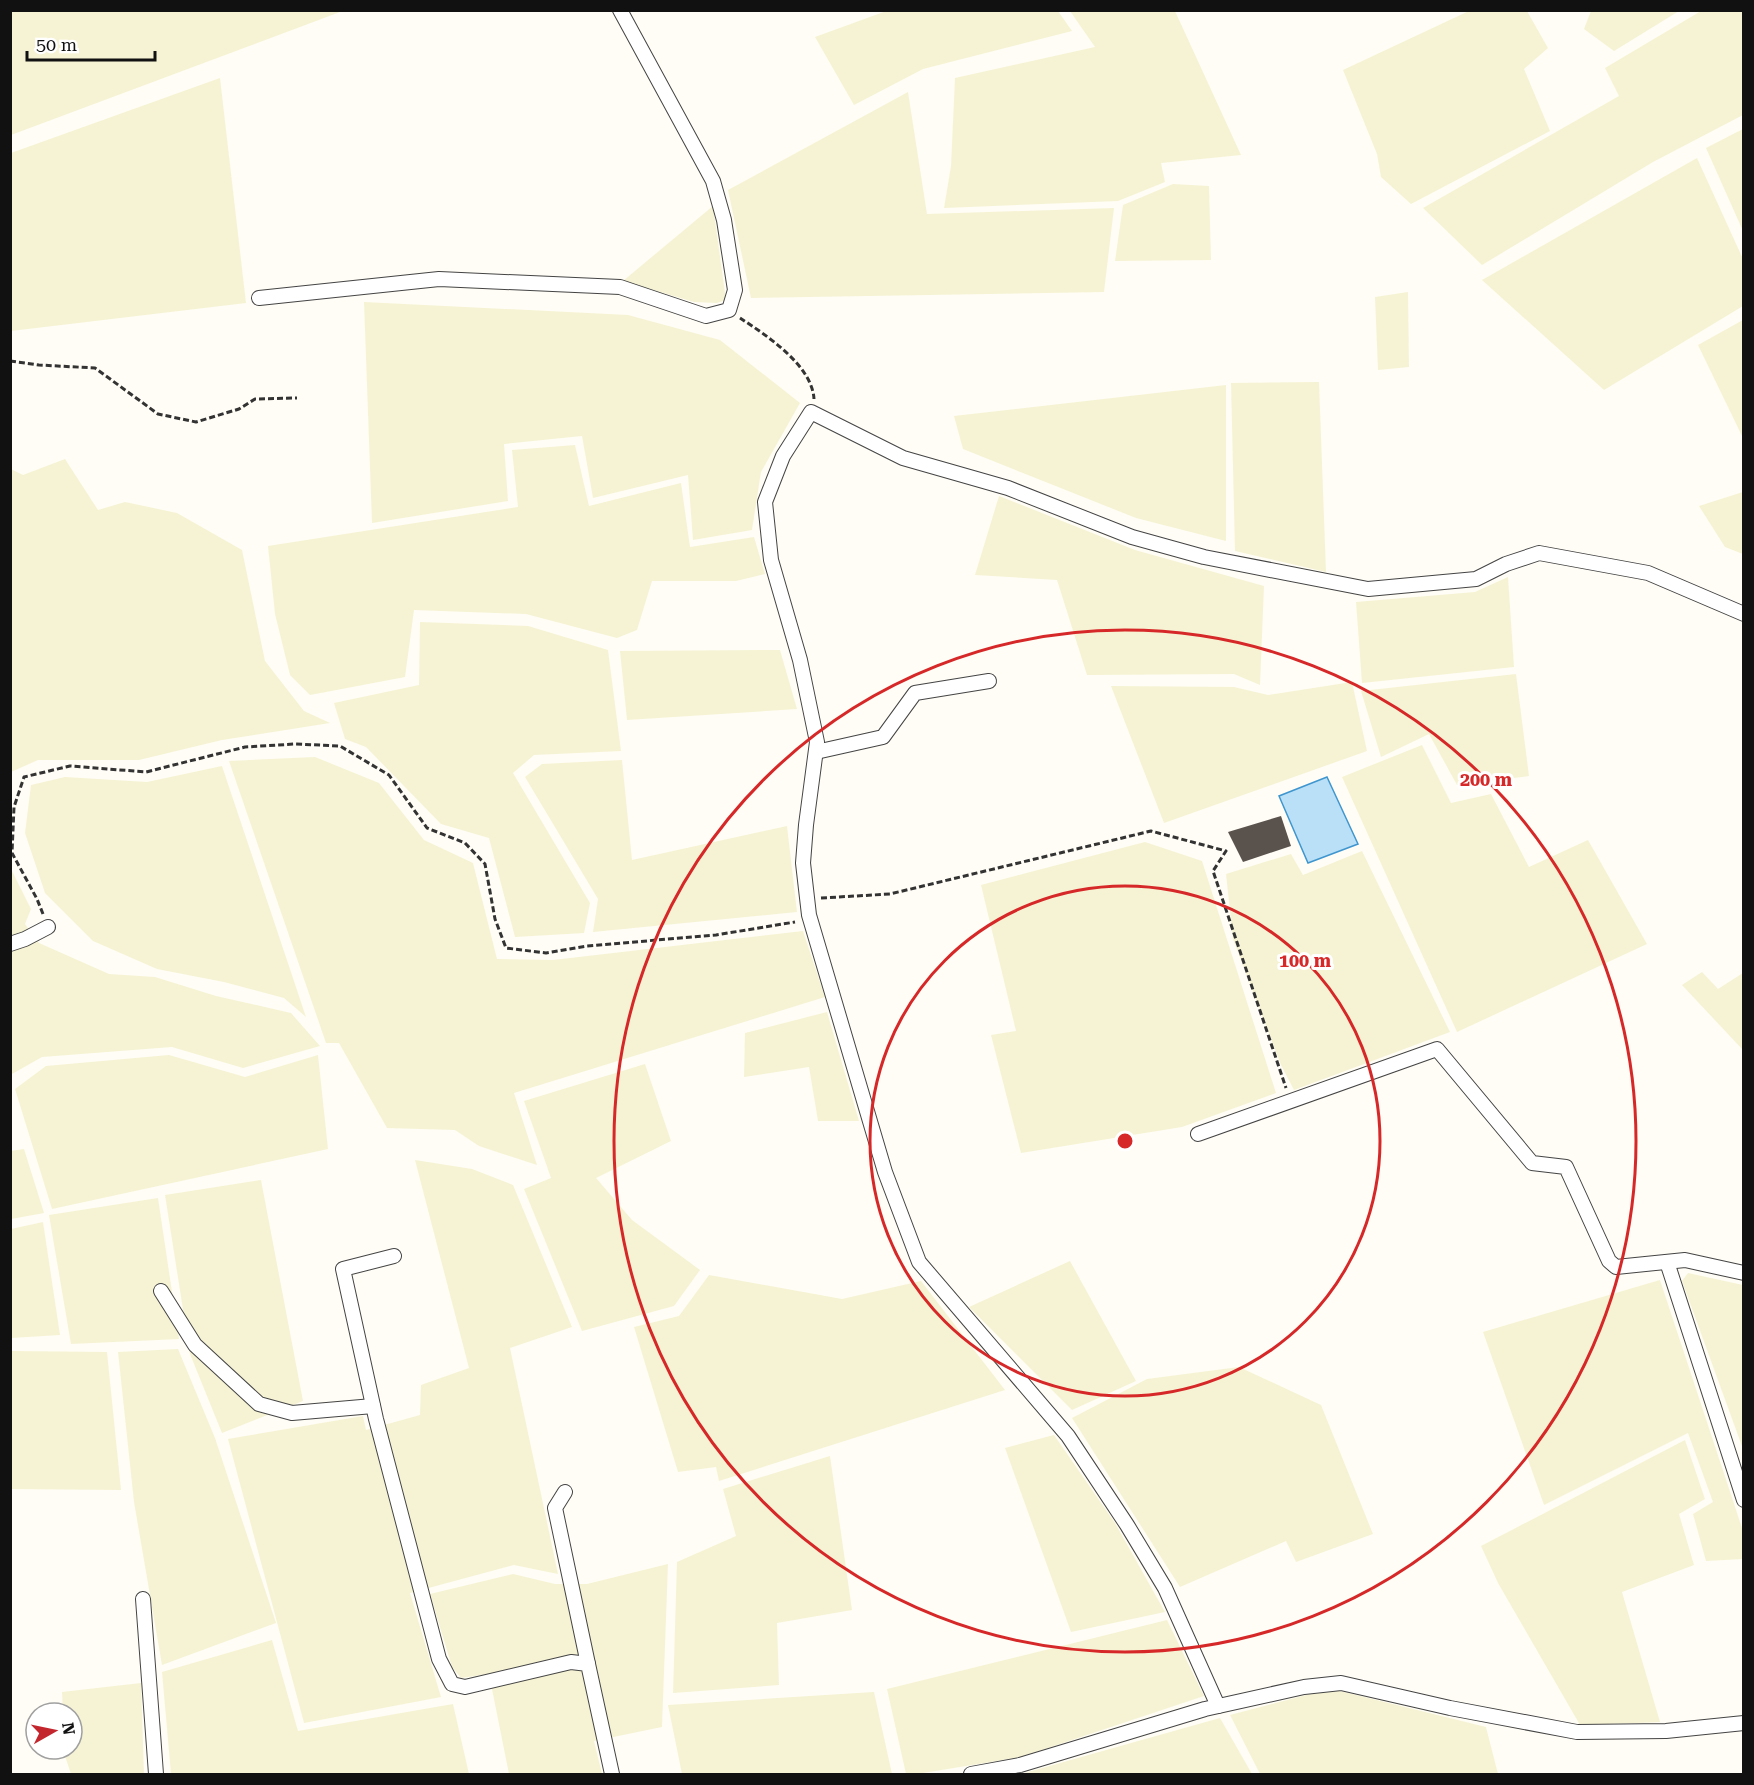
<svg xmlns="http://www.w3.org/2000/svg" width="1754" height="1785" viewBox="0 0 1754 1785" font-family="'Roboto Serif',serif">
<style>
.farmland{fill:#f6f3d4}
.water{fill:#b9e0f7;stroke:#3f96cf;stroke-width:1.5}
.building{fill:#5a524d}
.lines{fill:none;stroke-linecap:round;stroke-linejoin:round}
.minor-casing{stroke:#444;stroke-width:16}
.path{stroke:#333;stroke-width:3;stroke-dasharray:6 3;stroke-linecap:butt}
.minor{stroke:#fff;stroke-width:14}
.ring{fill:none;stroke:#d62828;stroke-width:3}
.centre{fill:#d62828;stroke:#fff;stroke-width:3}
.ring-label{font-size:18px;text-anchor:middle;font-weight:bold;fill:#d62828;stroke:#fff;stroke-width:6;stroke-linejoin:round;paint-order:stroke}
</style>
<rect width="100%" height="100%" fill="#fffdf5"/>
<g class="farmland">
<polygon points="11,10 340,10 340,12 11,135"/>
<polygon points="889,10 1058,11 1072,31 923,69 854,105 815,37"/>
<polygon points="1471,10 1527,11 1548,48 1524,69 1550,131 1411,204 1381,177 1377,154 1343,70"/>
<polygon points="1070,11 1175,11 1241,155 1161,163 1165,182 1118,201 944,208 951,166 955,78 1095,47"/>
<polygon points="1591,11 1591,10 1679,11 1614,51 1584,29"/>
<polygon points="1701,11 1743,11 1743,115 1653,162 1482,265 1423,208 1619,96 1605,68"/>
<polygon points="220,78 246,303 11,331 11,153"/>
<polygon points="908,92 927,214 1114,208 1104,292 751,298 728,190"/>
<polygon points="1743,129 1743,231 1706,148"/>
<polygon points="1697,158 1743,259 1743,306 1604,390 1482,280"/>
<polygon points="1173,184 1209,186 1211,260 1115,261 1123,205"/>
<polygon points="713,206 726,300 717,303 694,302 623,281"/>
<polygon points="1408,292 1409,367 1378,370 1375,297"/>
<polygon points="364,302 628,315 720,340 800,403 761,472 752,530 693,540 688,475 593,498 582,436 504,444 508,501 372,523"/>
<polygon points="1743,320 1743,438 1698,345"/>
<polygon points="1319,382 1326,572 1235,551 1231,383"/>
<polygon points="1226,385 1226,541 1136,518 963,449 954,416"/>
<polygon points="575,445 589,506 681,483 690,547 754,537 765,574 736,581 652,581 637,630 617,638 526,614 414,610 405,677 310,695 290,675 275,614 268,546 518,507 512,450"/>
<polygon points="65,459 98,510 125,502 177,513 242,550 265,661 304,711 330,723 222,740 139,760 38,760 11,772 11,469 23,475"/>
<polygon points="1743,492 1744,492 1743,554 1725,547 1699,506"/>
<polygon points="999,496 1135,550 1264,586 1260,685 1234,674 1087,675 1057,580 975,575"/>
<polygon points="1508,577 1514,667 1362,683 1356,602 1475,592"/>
<polygon points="420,622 528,626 608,650 621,751 534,755 513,773 590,903 584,933 515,937 489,838 441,824 366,747 345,739 334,703 419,685"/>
<polygon points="780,650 797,709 627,720 620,651"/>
<polygon points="1516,674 1529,776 1457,785 1429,734 1381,757 1361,691"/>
<polygon points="1352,682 1367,751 1164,823 1111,686 1234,687 1268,695"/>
<polygon points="1422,745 1451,803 1491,794 1529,867 1588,840 1647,944 1457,1032 1342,777"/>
<polygon points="315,757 379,783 424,840 473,863 497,959 553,960 803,931 825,997 514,1093 537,1165 479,1146 455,1130 387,1128 339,1043 326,1043 229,761"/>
<polygon points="622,760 632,860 787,826 797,912 593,932 598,899 525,777 542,764"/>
<polygon points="222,766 306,1017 284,998 224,982 157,969 93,941 45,893 25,833 31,785 65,777 147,782"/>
<polygon points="1145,842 1202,861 1276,1093 1182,1127 1021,1153 991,1035 1016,1031 981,885"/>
<polygon points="1362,851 1450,1032 1294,1090 1281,1065 1233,939 1226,874 1291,854 1303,875"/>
<polygon points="10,867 31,909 25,924 39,943 109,974 155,977 216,996 291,1013 320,1046 243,1068 172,1047 42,1057 12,1074"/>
<polygon points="1702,972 1718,989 1743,973 1743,1050 1682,985"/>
<polygon points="827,1012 859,1121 818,1121 809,1067 744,1077 745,1033"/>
<polygon points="169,1055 245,1077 318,1055 328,1149 52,1209 15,1089 46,1066"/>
<polygon points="645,1064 671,1141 596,1178 632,1220 700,1270 674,1306 582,1331 524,1189 551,1178 524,1101"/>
<polygon points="24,1149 44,1213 11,1219 11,1151"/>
<polygon points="415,1160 472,1169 513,1185 572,1327 510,1348 558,1574 514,1565 410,1593 441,1697 304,1723 228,1439 363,1416 366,1430 420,1415 421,1385 469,1368"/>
<polygon points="261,1180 303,1401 222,1433 190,1354 165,1195"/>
<polygon points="158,1198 179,1339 71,1344 49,1215"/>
<polygon points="43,1222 60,1335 11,1338 11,1229"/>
<polygon points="1070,1261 1136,1381 1072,1410 969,1307"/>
<polygon points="1688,1273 1743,1285 1743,1449 1682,1281"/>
<polygon points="709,1275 842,1299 921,1281 1005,1390 719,1481 716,1467 678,1472 634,1327 679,1316"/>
<polygon points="1660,1280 1743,1531 1743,1559 1706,1561 1693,1514 1713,1502 1688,1433 1544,1505 1483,1332"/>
<polygon points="178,1349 215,1438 276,1623 162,1665 134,1502 118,1352"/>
<polygon points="11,1351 107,1352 121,1490 11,1489"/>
<polygon points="1239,1367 1321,1405 1373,1534 1296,1562 1286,1541 1180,1587 1072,1418 1147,1379"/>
<polygon points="1054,1435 1115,1523 1165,1612 1071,1632 1005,1448"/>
<polygon points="1685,1440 1705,1499 1679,1514 1694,1565 1622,1592 1660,1722 1580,1725 1498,1583 1481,1546"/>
<polygon points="830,1456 852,1610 777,1623 779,1685 673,1693 677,1562 736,1536 723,1489"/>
<polygon points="668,1564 662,1727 594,1741 602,1774 509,1774 489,1674 461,1678 452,1667 430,1594 513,1574 555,1584 587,1584"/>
<polygon points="1167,1620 1204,1696 1021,1757 917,1774 906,1774 887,1689"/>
<polygon points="272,1640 298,1731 453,1704 469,1774 171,1774 162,1672"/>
<polygon points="141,1683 144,1774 71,1774 65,1756 65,1749 72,1749 72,1713 63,1713 62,1692"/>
<polygon points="1340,1691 1486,1727 1498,1774 1260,1774 1230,1715 1310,1694"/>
<polygon points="874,1692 892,1774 682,1774 668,1705"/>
<polygon points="1220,1718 1252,1774 1021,1774"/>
</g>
<polygon class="water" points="1327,777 1358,844 1308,863 1279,796"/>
<polygon class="building" points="1281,816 1291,846 1243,862 1228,832"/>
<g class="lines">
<g class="minor-casing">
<g id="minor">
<polyline points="259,298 439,279 620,287 706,316 729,310 735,290 724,220 713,181 620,10"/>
<polyline points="816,752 883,737 915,693 989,681"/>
<polyline points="10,944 25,939 48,927"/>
<polyline points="1198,1134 1437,1049 1532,1163 1566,1167 1609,1261 1616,1267 1685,1260 1744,1273"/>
<polyline points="394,1256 343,1269 376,1419 439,1659 452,1684 465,1687 571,1662 588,1664 612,1774"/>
<polyline points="1667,1262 1744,1500"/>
<polyline points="161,1291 195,1345 259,1404 292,1413 373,1406"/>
<polyline points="565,1492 555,1508 588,1664"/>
<polyline points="143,1599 156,1774"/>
<polyline points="1218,1706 1165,1588 1127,1525 1068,1436 919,1262 885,1172 809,915 803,863 806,825 817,742 800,660 771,560 765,502 783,456 811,412 903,458 1008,488 1132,537 1204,557 1368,589 1476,579 1506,564 1539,553 1648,573 1744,614"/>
<polyline points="971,1774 1020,1765 1205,1709 1304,1687 1341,1683 1450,1708 1577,1732 1666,1731 1744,1723"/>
</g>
</g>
<g class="path">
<path d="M740 318C766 335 812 365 814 399"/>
<polyline points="10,361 39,365 95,368 158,414 196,422 239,409 255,399 297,398"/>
<polyline points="821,898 890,894 1151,831 1226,851 1213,871 1286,1088"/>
<polyline points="43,914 37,899 12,853 14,807 24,777 70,766 146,772 245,747 295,744 340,746 389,775 427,828 465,843 485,864 495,919 506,948 546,953 587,946 716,935 795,922"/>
</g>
<use href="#minor" class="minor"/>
</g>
<g class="ring">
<circle cx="1125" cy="1141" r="255"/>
<circle cx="1125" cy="1141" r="511"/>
</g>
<circle cx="1125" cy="1141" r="9" class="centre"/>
<g class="ring-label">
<text x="1486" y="786">200 m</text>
<text x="1305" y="967">100 m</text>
</g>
<rect width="1754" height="1785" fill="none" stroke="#111111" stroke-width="24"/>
<g transform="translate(54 1731) rotate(81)"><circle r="28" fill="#ffffff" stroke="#a0a0a0" stroke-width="1.5"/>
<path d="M0-4.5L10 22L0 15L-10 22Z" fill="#c4262e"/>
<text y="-9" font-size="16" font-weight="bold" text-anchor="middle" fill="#111111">N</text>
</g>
<path d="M27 51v9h128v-9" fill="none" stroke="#111111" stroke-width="3"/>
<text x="36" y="51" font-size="18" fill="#111111" stroke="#ffffff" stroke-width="4.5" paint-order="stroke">50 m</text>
</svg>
